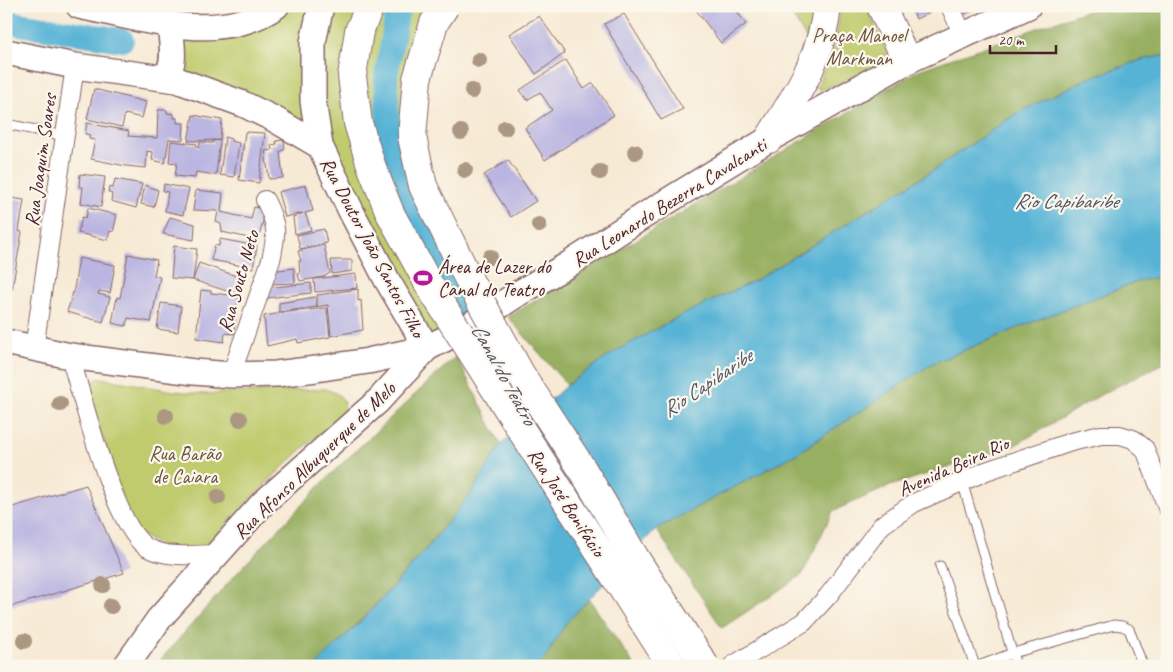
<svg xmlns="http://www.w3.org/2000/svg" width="1173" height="672" viewBox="0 0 1173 672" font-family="Caveat,sans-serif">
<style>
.green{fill:#bfcb6d;stroke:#84754c}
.forest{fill:#97af60;stroke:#706746}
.water{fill:#57b3d5;stroke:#506980}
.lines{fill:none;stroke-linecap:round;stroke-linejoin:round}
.canal{stroke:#57b3d5;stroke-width:24}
.building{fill:#bab5e1}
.lane-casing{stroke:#876666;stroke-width:11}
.street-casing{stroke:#876666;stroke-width:20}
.secondary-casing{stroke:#876666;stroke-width:28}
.primary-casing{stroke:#876666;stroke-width:30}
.lane{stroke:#fff;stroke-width:9}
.street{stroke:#fff;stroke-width:18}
.secondary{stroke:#fff;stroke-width:25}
.primary{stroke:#fff;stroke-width:28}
.primary-bridge-casing{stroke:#876666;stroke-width:30;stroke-linecap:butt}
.primary-bridge{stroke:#fff;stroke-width:28}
.tree{fill:#ab9782}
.labels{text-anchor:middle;stroke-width:4.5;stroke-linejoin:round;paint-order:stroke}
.park-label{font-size:20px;fill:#6d533f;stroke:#fbf7ec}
.street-label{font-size:20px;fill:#4a1f2b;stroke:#fbf7ec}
.poi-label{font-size:20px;fill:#4a1f2b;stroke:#fbf7ec;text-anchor:start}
.water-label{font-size:21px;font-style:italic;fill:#4f5366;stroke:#fbf7ec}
</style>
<rect width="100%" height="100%" fill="#fbf7ec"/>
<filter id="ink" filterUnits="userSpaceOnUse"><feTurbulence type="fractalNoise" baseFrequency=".02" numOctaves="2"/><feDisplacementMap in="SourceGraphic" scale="10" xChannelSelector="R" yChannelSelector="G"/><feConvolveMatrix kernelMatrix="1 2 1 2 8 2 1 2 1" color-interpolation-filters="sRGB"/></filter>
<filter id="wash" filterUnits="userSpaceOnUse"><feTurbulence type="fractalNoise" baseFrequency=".0096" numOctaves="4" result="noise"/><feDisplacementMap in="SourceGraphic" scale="20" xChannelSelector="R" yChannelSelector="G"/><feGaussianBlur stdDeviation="1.12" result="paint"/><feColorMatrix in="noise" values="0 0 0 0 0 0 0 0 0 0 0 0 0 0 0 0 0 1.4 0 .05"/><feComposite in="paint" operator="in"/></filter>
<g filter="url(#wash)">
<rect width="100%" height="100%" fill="#f7ead5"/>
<g class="green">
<polygon points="276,6 445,6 412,137 481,302 427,348 320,146 177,79 180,26"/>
<polygon points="787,6 818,6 811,47"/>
<path d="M841 6H866L888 54C883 65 833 86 821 90L817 87 835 44Z"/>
<path d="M101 378 173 391 203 394 325 389C334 392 346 396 344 408 342 420 321 432 312 440 272 476 235 515 198 554L177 556 132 529 88 392C89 384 93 380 101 378Z"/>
</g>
<g class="forest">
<polygon points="1106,6 1167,6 1167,55 1141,60 1087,79 1017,113 929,173 756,280 680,316 616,351 567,385 508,317 919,70 1077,14"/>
<polygon points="1167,275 1167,361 1102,394 1012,447 890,486 833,511 802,575 722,628 656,529 796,454 933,363 1042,318 1139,281"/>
<path d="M456 356 501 445C491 461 482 478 471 493 424 555 371 611 315 666H155L238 572 332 473Z"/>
<polygon points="589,599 635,666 537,666 545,658 566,623"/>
</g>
<polygon class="water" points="1167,55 1167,275 1139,281 1042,318 933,363 796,454 656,529 566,623 545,658 537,666 315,666 368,614 422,554 472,492 501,445 567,385 616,351 680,316 756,280 929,173 1017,113 1087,79 1141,60"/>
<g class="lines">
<g class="canal">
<polyline points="401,6 397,14 386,77 388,123 404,186 432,253 475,320 535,430"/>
<polyline points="6,22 122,40"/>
</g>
</g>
<g id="blocks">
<g class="building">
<polygon points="693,6 733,6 746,24 721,43"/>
<polygon points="911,6 935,6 937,9 916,19"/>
<polygon points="956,6 983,6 960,16"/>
<polygon points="624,14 683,109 661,120 604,24"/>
<polygon points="539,16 565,53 536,74 509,34"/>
<polygon points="566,60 584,89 593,83 614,115 545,160 525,128 552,110 540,92 527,100 520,90"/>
<polygon points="94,89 146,102 142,118 125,114 122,127 87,119"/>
<polygon points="158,110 167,110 167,113 174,114 174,118 177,118 177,123 184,123 183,140 169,139 165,163 152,160 153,152 147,151 146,168 126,166 91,159 95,140 89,139 90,135 85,134 87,123 129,131 128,136 157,138"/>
<polygon points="193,115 222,120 220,140 188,141"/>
<polygon points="245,132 265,133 259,183 239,180"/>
<polygon points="225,137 231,139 231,141 239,143 234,177 220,175"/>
<polygon points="213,140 220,141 216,175 196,172 195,178 175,176 177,163 169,162 171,141 197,144 197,147 199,148 200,142 213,143"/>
<polygon points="284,140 285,149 280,152 283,178 269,179 265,151 272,150 271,145 277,144 276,141"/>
<polygon points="508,160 536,201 511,217 484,175"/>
<polygon points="80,174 105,177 101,207 81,203 83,187 79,187"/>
<polygon points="115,179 142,184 136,208 111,201 112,194 108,192 109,187 113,188"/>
<polygon points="164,184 189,189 183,215 165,211 168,192 163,191"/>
<polygon points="145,185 158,190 154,207 141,204"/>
<polygon points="306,185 313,211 305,213 311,230 295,234 293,217 303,213 285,217 278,192"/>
<polygon points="196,190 223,193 221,212 251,219 254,207 266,210 258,240 222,232 221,224 216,222 218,211 193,210"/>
<polygon points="6,197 24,200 19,231 22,232 12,289 6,288"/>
<polygon points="88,208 117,215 113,232 110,231 108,240 78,233 82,217 86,218"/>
<polygon points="170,217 195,224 194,240 163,234"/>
<polygon points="324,229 327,243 300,249 297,235"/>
<polygon points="220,239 257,246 253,268 211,260 215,245 219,246"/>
<polygon points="324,245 330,273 323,277 300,281 298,274 300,273 299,261 301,261 298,251"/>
<polygon points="174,246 197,249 193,280 199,263 239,277 233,293 193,280 171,278"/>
<polygon points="128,254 157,260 154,276 160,277 151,322 128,318 126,326 112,323 117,297 120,298"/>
<polygon points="79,258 115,265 110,293 99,291 98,294 110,297 103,322 67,312 74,289"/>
<polygon points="331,260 352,260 352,271 332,274"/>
<polygon points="294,268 295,283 272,284 271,271"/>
<polygon points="356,274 357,288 315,292 314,279"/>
<polygon points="311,283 311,293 267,298 266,288"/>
<polygon points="358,289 358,301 361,300 363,330 331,336 328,305 317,307 317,295"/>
<polygon points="201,290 211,291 211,293 238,296 234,334 225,333 224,342 196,338"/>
<polygon points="315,297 317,307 279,312 279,303"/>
<polygon points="161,303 181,306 178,332 157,329"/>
<polygon points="327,308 330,337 298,343 297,339 267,346 264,316 294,311"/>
<polygon points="86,485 124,573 9,607 6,598 6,509"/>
</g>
</g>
</g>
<g filter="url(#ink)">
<use href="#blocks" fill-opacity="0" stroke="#876666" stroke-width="1"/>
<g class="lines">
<g class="lane-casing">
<g id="lane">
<polyline points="6,124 65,136"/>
<polyline points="962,481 1016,666"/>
<polyline points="940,566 975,666"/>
<polyline points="979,666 1013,653 1114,625 1122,626 1129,629 1143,666"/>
</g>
</g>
<g class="street-casing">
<g id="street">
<polyline points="950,6 963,35"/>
<polyline points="34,349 75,66"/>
<path d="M70 356C82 395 115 531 148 548 166 558 196 555 216 554"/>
<path d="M231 375 271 260C277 233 278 226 265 200"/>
<polyline points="732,666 804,622 828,596 882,525 914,503 986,471 1071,442 1101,435 1120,435 1133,439 1145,449 1167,507"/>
</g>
</g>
<g class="secondary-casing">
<g id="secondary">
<path d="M79 6C141 18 219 46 276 6"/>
<polyline points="6,52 75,66 177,80 243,104 274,119 320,146 352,213 387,280 427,348"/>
<path d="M163 78C178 67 171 40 170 24"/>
<polyline points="320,146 313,101 313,42 321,6"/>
<polyline points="6,342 70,356 194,372 231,375 276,374 316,369 368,361 427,348 464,329 519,293 566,266 645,215 769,139 907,61 1028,6"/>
<polyline points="126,666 159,619 263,503 377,402 427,348"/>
</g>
</g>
<g class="primary-casing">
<g id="primary">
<polyline points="881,6 907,61"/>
<path d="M769 139C796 95 822 59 827 6"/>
</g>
</g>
<use href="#lane" class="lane"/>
<use href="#street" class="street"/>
<use href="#secondary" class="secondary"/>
<use href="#primary" class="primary"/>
<g class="primary-bridge-casing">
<g id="primary-bridge">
<polyline points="370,6 359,31 352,76 358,123 371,165 390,213 432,290 672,666"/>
<polyline points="445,6 434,23 417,79 412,137 423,186 470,282 521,375 581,467 635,558 705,666"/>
</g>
</g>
<use href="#primary-bridge" class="primary-bridge"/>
</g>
<g class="tree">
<circle cx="479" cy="60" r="8"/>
<circle cx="472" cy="91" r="8"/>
<circle cx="505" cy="128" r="8"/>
<circle cx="461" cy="132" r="8"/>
<circle cx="635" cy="152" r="8"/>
<circle cx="465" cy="170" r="8"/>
<circle cx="600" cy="172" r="8"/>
<circle cx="539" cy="225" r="8"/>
<circle cx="490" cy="257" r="8"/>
<circle cx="60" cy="404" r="8"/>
<circle cx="166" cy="416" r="8"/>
<circle cx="240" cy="419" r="8"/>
<circle cx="218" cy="497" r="8"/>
<circle cx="103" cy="585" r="8"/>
<circle cx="111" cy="606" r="8"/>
<circle cx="24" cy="641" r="8"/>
</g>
</g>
<defs>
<g id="stadium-bare" transform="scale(1.5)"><path d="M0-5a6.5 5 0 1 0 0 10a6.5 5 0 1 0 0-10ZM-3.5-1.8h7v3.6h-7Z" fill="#b5179e" stroke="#fbf7ec" stroke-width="2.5" paint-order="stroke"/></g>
</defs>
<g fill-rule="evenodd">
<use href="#stadium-bare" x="423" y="278"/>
</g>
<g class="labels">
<g class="park-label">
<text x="859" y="42">Praça Manoel<tspan x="859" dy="23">Markman</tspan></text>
<text x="185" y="460">Rua Barão<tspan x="185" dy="23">de Caiara</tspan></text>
</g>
<g class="street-label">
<text transform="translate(40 160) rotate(-82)" y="7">Rua Joaquim Soares</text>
<text transform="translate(669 202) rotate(-32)" y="7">Rua Leonardo Bezerra Cavalcanti</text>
<text transform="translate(373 247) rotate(62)" y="7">Rua Doutor João Santos Filho</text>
<text transform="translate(238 281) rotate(-74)" y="7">Rua Souto Neto</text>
<text transform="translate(314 460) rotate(-44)" y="7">Rua Afonso Albuquerque de Melo</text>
<text transform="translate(953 466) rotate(-24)" y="7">Avenida Beira Rio</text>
<text transform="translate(567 502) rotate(57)" y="7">Rua José Bonifácio</text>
</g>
<g class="poi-label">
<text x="438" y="273">Área de Lazer do<tspan x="438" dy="23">Canal do Teatro</tspan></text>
</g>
<g class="water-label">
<text x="1066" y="208">Rio Capibaribe</text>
<text transform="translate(504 374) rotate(61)" y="7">Canal do Teatro</text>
<text transform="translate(707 383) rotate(-34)" y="7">Rio Capibaribe</text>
</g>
</g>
<rect width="1173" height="672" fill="none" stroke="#fbf7ec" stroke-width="25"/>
<path d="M990 45v8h66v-8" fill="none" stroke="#4a1f2b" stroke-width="2.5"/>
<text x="998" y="45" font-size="15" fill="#4a1f2b" stroke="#fbf7ec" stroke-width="4" paint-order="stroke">20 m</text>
</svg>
